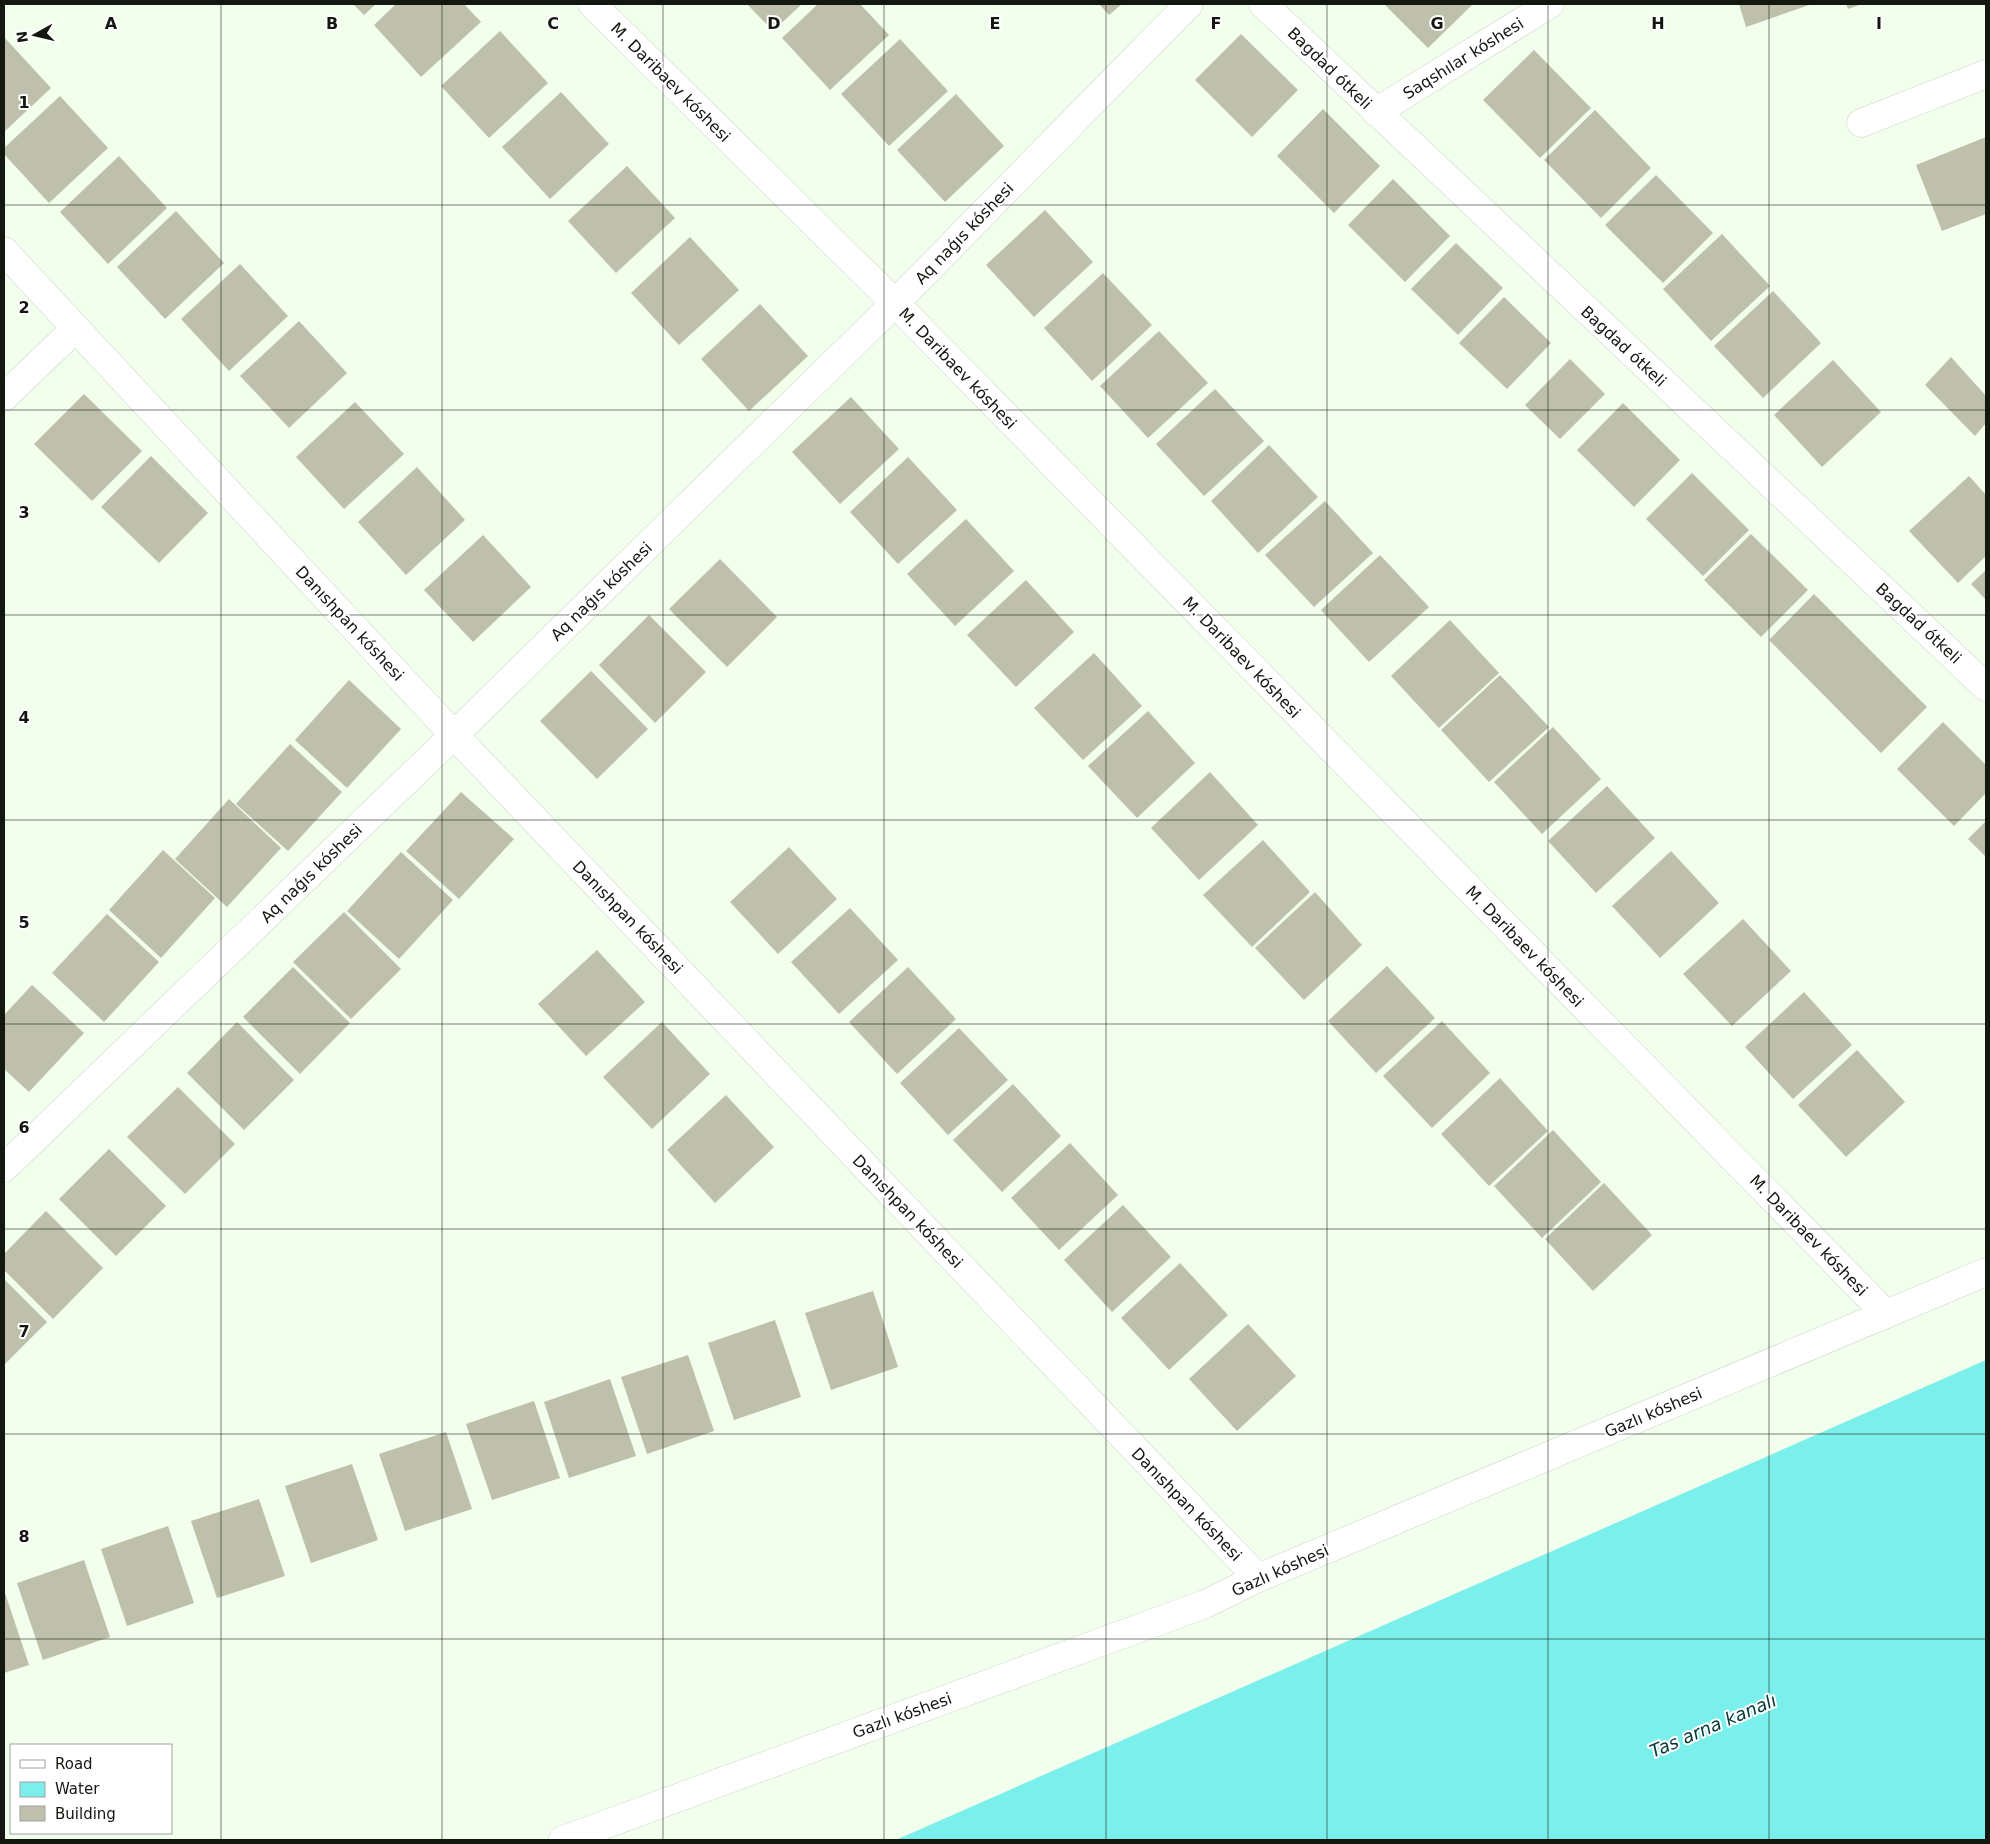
<svg xmlns="http://www.w3.org/2000/svg" width="1990" height="1844" viewBox="0 0 1990 1844" font-family="'DejaVu Sans',sans-serif">
<style>
.water{fill:#7befec}
.building{fill:#bec0ab}
.lines{fill:none;stroke-linecap:round;stroke-linejoin:round}
.minor-casing{stroke:#c8d6c4;stroke-width:29}
.minor{stroke:#fff;stroke-width:28}
.grid{fill:none;stroke:#121710;stroke-width:1;stroke-opacity:0.55}
.labels{text-anchor:middle;stroke-width:4;stroke-linejoin:round;paint-order:stroke}
.street-label{font-size:16px;fill:#121710;stroke:#fff}
.water-label{font-size:18px;font-style:italic;fill:#003837;stroke:#fff}
.grid-label{font-size:16px;text-anchor:middle;font-weight:bold;fill:#121710;stroke:#fff;stroke-width:4;stroke-linejoin:round;paint-order:stroke}
</style>
<rect width="100%" height="100%" fill="#f1ffec"/>
<polygon class="water" points="1986,1360 1986,1840 896,1840 898,1839"/>
<g class="building">
<polygon points="353,4 376,4 364,15"/>
<polygon points="396,4 464,4 481,22 421,77 374,25"/>
<polygon points="747,4 802,4 773,31"/>
<polygon points="818,4 860,4 889,35 830,90 782,38"/>
<polygon points="1099,4 1122,4 1109,15"/>
<polygon points="1384,4 1473,4 1428,48"/>
<polygon points="1739,4 1812,4 1746,27"/>
<polygon points="1846,4 1862,4 1848,9"/>
<polygon points="500,31 548,83 489,138 441,86"/>
<polygon points="1241,34 1298,90 1252,137 1195,80"/>
<polygon points="4,37 51,88 4,132"/>
<polygon points="900,39 948,91 889,146 841,94"/>
<polygon points="1534,50 1591,108 1540,158 1483,100"/>
<polygon points="561,92 609,144 550,199 502,147"/>
<polygon points="956,94 1004,146 945,202 897,150"/>
<polygon points="60,96 108,148 49,203 4,154 4,148"/>
<polygon points="1323,109 1380,166 1334,213 1277,156"/>
<polygon points="1595,110 1651,168 1601,218 1544,160"/>
<polygon points="1986,137 1986,214 1942,231 1916,165"/>
<polygon points="119,156 167,208 108,264 60,212"/>
<polygon points="627,166 675,218 616,273 568,221"/>
<polygon points="1656,175 1713,233 1663,283 1605,225"/>
<polygon points="1393,179 1450,236 1405,282 1348,225"/>
<polygon points="1045,210 1093,262 1034,317 986,265"/>
<polygon points="176,211 224,263 165,319 117,267"/>
<polygon points="1722,234 1770,286 1711,341 1663,289"/>
<polygon points="690,237 739,290 679,345 631,293"/>
<polygon points="1456,243 1503,288 1458,335 1411,289"/>
<polygon points="240,264 288,316 229,371 181,319"/>
<polygon points="1103,273 1152,325 1092,381 1044,328"/>
<polygon points="1773,291 1821,343 1763,398 1714,346"/>
<polygon points="1504,297 1551,343 1507,389 1459,343"/>
<polygon points="760,304 808,356 749,411 701,359"/>
<polygon points="299,321 347,373 289,428 240,376"/>
<polygon points="1159,331 1208,383 1148,438 1100,386"/>
<polygon points="1951,357 1986,396 1986,423 1975,436 1925,385"/>
<polygon points="1570,359 1605,394 1560,439 1525,405"/>
<polygon points="1833,360 1881,412 1822,467 1774,415"/>
<polygon points="1215,389 1264,441 1204,496 1156,444"/>
<polygon points="84,394 142,451 92,501 34,444"/>
<polygon points="851,397 899,449 840,504 792,452"/>
<polygon points="355,402 404,454 344,509 296,457"/>
<polygon points="1623,403 1680,460 1634,507 1577,450"/>
<polygon points="1269,445 1318,497 1258,553 1211,501"/>
<polygon points="151,456 208,513 159,563 101,507"/>
<polygon points="908,457 957,510 898,564 850,512"/>
<polygon points="417,467 465,520 406,575 358,522"/>
<polygon points="1692,473 1749,530 1703,576 1646,519"/>
<polygon points="1969,476 1986,495 1986,556 1958,583 1909,531"/>
<polygon points="1325,501 1373,553 1314,607 1265,555"/>
<polygon points="966,519 1014,571 955,626 907,574"/>
<polygon points="1751,534 1808,590 1761,637 1704,580"/>
<polygon points="483,535 531,587 473,642 424,590"/>
<polygon points="1380,555 1429,607 1369,662 1321,610"/>
<polygon points="720,559 777,617 727,667 669,609"/>
<polygon points="1986,570 1986,600 1971,584"/>
<polygon points="1026,580 1074,632 1016,687 967,635"/>
<polygon points="1814,594 1927,707 1881,753 1769,640"/>
<polygon points="649,615 706,672 655,723 599,665"/>
<polygon points="1450,620 1499,673 1439,728 1391,676"/>
<polygon points="1094,653 1142,706 1083,760 1034,708"/>
<polygon points="591,671 648,729 597,779 540,721"/>
<polygon points="1500,675 1549,727 1489,782 1441,730"/>
<polygon points="349,680 401,729 347,788 295,740"/>
<polygon points="1148,711 1195,763 1137,818 1088,766"/>
<polygon points="1943,722 1986,765 1986,793 1954,826 1897,769"/>
<polygon points="1553,727 1601,779 1542,834 1494,782"/>
<polygon points="290,744 342,792 288,851 236,804"/>
<polygon points="1210,772 1258,825 1199,880 1151,828"/>
<polygon points="1607,786 1655,838 1596,893 1548,841"/>
<polygon points="461,792 514,839 459,899 406,851"/>
<polygon points="229,799 281,848 227,907 175,859"/>
<polygon points="1986,821 1986,857 1968,839"/>
<polygon points="1263,840 1310,892 1252,947 1203,895"/>
<polygon points="789,847 837,899 778,954 730,902"/>
<polygon points="163,850 215,898 161,958 109,910"/>
<polygon points="1671,851 1719,903 1660,958 1612,906"/>
<polygon points="401,852 453,900 399,959 347,911"/>
<polygon points="1315,892 1362,945 1304,1000 1255,948"/>
<polygon points="850,908 898,960 839,1014 791,962"/>
<polygon points="344,912 401,969 351,1019 293,962"/>
<polygon points="107,914 159,962 104,1022 52,973"/>
<polygon points="1743,919 1791,971 1732,1026 1683,974"/>
<polygon points="597,950 645,1002 586,1056 538,1004"/>
<polygon points="1387,966 1435,1018 1376,1073 1328,1021"/>
<polygon points="293,967 350,1023 300,1074 243,1017"/>
<polygon points="908,967 956,1019 897,1074 849,1022"/>
<polygon points="32,985 84,1033 29,1092 4,1069 4,1015"/>
<polygon points="1804,992 1852,1045 1793,1099 1745,1047"/>
<polygon points="1442,1021 1490,1073 1432,1128 1383,1076"/>
<polygon points="237,1022 294,1080 244,1130 187,1073"/>
<polygon points="662,1022 710,1074 652,1129 603,1077"/>
<polygon points="959,1028 1008,1080 948,1135 900,1083"/>
<polygon points="1857,1050 1905,1102 1846,1157 1798,1105"/>
<polygon points="1500,1078 1548,1131 1489,1186 1441,1134"/>
<polygon points="1013,1084 1061,1136 1002,1192 953,1140"/>
<polygon points="178,1087 235,1144 185,1194 127,1137"/>
<polygon points="726,1095 774,1147 715,1203 667,1150"/>
<polygon points="1553,1130 1601,1182 1542,1238 1494,1186"/>
<polygon points="1070,1143 1118,1195 1059,1250 1011,1198"/>
<polygon points="109,1149 166,1206 116,1256 59,1199"/>
<polygon points="1604,1183 1652,1235 1593,1291 1545,1239"/>
<polygon points="1123,1205 1171,1257 1112,1312 1064,1260"/>
<polygon points="46,1211 103,1268 53,1319 4,1270 4,1254"/>
<polygon points="1180,1263 1228,1315 1169,1370 1121,1318"/>
<polygon points="4,1279 47,1322 4,1365"/>
<polygon points="873,1291 898,1367 831,1390 805,1313"/>
<polygon points="775,1320 801,1397 734,1420 708,1343"/>
<polygon points="1248,1324 1296,1376 1237,1431 1189,1379"/>
<polygon points="688,1355 714,1431 647,1454 621,1377"/>
<polygon points="610,1379 636,1456 569,1478 544,1402"/>
<polygon points="534,1401 560,1478 492,1500 466,1424"/>
<polygon points="446,1432 472,1509 405,1531 379,1454"/>
<polygon points="352,1464 378,1540 311,1563 285,1486"/>
<polygon points="259,1499 285,1576 217,1598 191,1521"/>
<polygon points="168,1526 194,1603 127,1626 101,1549"/>
<polygon points="84,1560 110,1637 43,1660 17,1583"/>
<polygon points="4,1590 29,1665 4,1673"/>
</g>
<g class="lines">
<g class="minor-casing">
<g id="minor">
<polyline points="592,4 895,303 1886,1314"/>
<polyline points="1263,4 1986,687"/>
<polyline points="1376,112 1550,4"/>
<polyline points="1861,123 1986,74"/>
<polyline points="4,251 454,735 1258,1578"/>
<polyline points="4,397 75,329"/>
<polyline points="4,1168 454,735 895,303 1189,4"/>
<polyline points="563,1840 1205,1604 1258,1578 1986,1272"/>
</g>
</g>
<use href="#minor" class="minor"/>
</g>
<path class="grid" d="M221 4V1840M442 4V1840M663 4V1840M884 4V1840M1106 4V1840M1327 4V1840M1548 4V1840M1769 4V1840M4 205H1986M4 410H1986M4 615H1986M4 820H1986M4 1024H1986M4 1229H1986M4 1434H1986M4 1639H1986"/>
<g class="labels">
<g class="street-label">
<text transform="translate(1463 58) rotate(-32)" y="6">Saqshılar kóshesi</text>
<text transform="translate(1330 68) rotate(44)" y="6">Bagdad ótkeli</text>
<text transform="translate(671 82) rotate(45)" y="6">M. Daribaev kóshesi</text>
<text transform="translate(964 233) rotate(-46)" y="6">Aq naǵıs kóshesi</text>
<text transform="translate(1624 346) rotate(43)" y="6">Bagdad ótkeli</text>
<text transform="translate(958 368) rotate(46)" y="6">M. Daribaev kóshesi</text>
<text transform="translate(601 591) rotate(-44)" y="6">Aq naǵıs kóshesi</text>
<text transform="translate(350 623) rotate(47)" y="6">Danıshpan kóshesi</text>
<text transform="translate(1919 623) rotate(43)" y="6">Bagdad ótkeli</text>
<text transform="translate(1242 657) rotate(46)" y="6">M. Daribaev kóshesi</text>
<text transform="translate(311 873) rotate(-44)" y="6">Aq naǵıs kóshesi</text>
<text transform="translate(628 917) rotate(46)" y="6">Danıshpan kóshesi</text>
<text transform="translate(1525 946) rotate(46)" y="6">M. Daribaev kóshesi</text>
<text transform="translate(908 1211) rotate(46)" y="6">Danıshpan kóshesi</text>
<text transform="translate(1809 1235) rotate(46)" y="6">M. Daribaev kóshesi</text>
<text transform="translate(1653 1412) rotate(-23)" y="6">Gazlı kóshesi</text>
<text transform="translate(1187 1504) rotate(46)" y="6">Danıshpan kóshesi</text>
<text transform="translate(1280 1570) rotate(-24)" y="6">Gazlı kóshesi</text>
<text transform="translate(902 1715) rotate(-20)" y="6">Gazlı kóshesi</text>
</g>
<g class="water-label">
<text transform="translate(1713 1726) rotate(-23)" y="6">Tas arna kanalı</text>
</g>
</g>
<g class="grid-label">
<text x="111" y="29">A</text>
<text x="332" y="29">B</text>
<text x="553" y="29">C</text>
<text x="774" y="29">D</text>
<text x="995" y="29">E</text>
<text x="1216" y="29">F</text>
<text x="1437" y="29">G</text>
<text x="1658" y="29">H</text>
<text x="1879" y="29">I</text>
<text x="24" y="108">1</text>
<text x="24" y="313">2</text>
<text x="24" y="518">3</text>
<text x="24" y="723">4</text>
<text x="24" y="928">5</text>
<text x="24" y="1133">6</text>
<text x="24" y="1337">7</text>
<text x="24" y="1542">8</text>
</g>
<rect width="1990" height="1844" fill="none" stroke="#121710" stroke-width="10"/>
<rect x="10" y="1744" width="162" height="90" fill="#ffffff" stroke="#a0a29f"/>
<rect x="20" y="1760" width="25" height="8" fill="#ffffff" stroke="#a0a29f"/>
<text x="55" y="1769" font-size="15" fill="#121710">Road</text>
<rect x="20" y="1782" width="25" height="15" fill="#7befec" stroke="#a0a29f"/>
<text x="55" y="1794" font-size="15" fill="#121710">Water</text>
<rect x="20" y="1806" width="25" height="15" fill="#bec0ab" stroke="#a0a29f"/>
<text x="55" y="1819" font-size="15" fill="#121710">Building</text>
<g transform="translate(35 35) rotate(262)" stroke="#ffffff" stroke-width="4" paint-order="stroke">
<path d="M0-4L9 19L0 12L-9 19Z" fill="#121710"/>
<text y="-8" font-size="14" font-weight="bold" text-anchor="middle" fill="#121710">N</text>
</g>
</svg>
